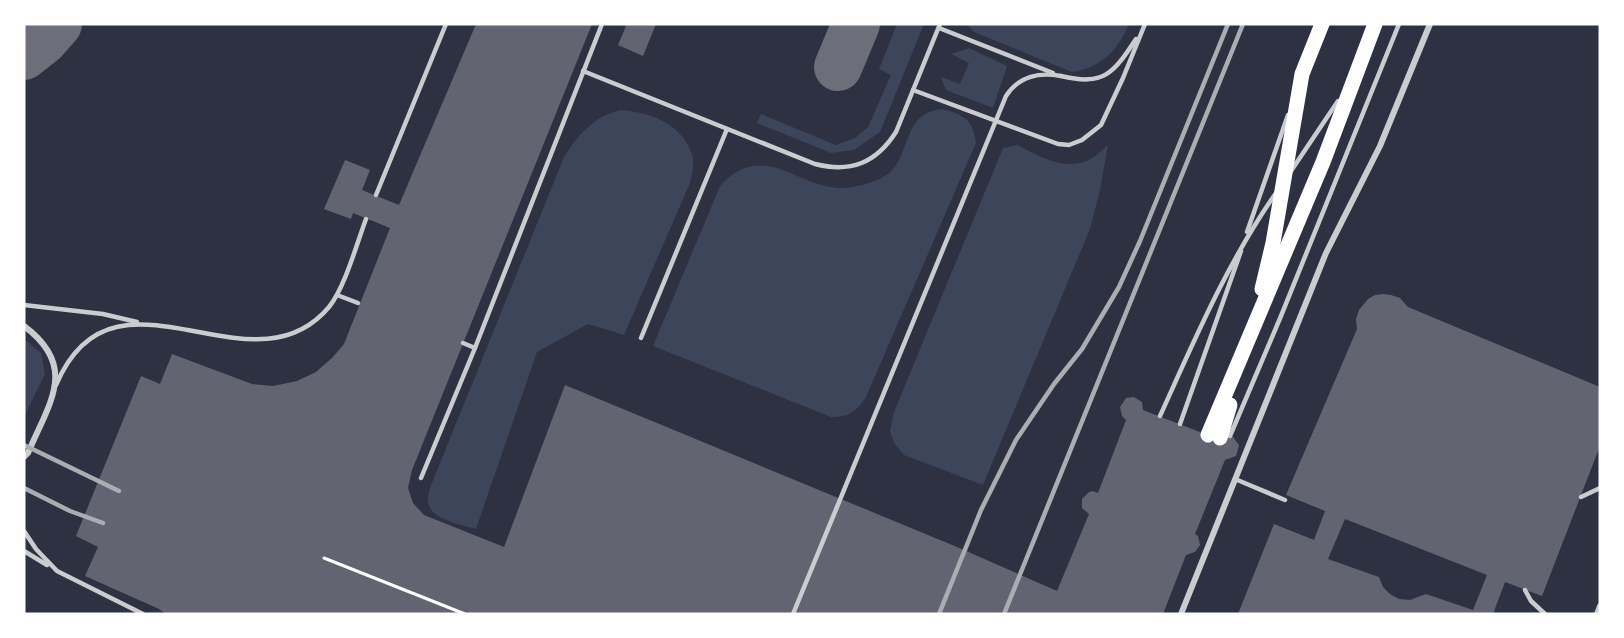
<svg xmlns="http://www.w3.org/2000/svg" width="1624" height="638" viewBox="0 0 1624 638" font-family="'Archivo Narrow',sans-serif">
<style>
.green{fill:#3c4559}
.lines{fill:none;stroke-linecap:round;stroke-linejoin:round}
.taxiway{stroke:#6c6f7a;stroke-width:48}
.building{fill:#626471;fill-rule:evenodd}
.path{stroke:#fff;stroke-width:3}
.service{stroke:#caccd0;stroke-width:4.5}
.minor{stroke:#caccd0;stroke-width:6}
.primary{stroke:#fff;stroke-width:15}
.rail{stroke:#abadb3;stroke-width:4.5}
</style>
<rect width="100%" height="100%" fill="#2d3142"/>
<g class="green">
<polygon points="897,24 924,24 880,132 854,150 831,153 757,123 761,114 836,145 855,138 868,127 891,75 879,69"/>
<path d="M966 24H1129C1119 49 1100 69 1072 72L974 32Z"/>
<polygon points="969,48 1007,66 993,108 946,90 941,77 960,84 969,63 951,54"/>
<path d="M942 109C963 114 973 119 976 143L866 397C856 412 849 417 831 417L653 346 720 186C766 135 802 196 852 187 866 185 889 178 896 165 911 141 907 113 942 109Z"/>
<path d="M620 110C650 112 681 123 692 154 695 163 692 174 690 183L624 335 588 324 537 352 476 529C461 524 430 521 428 501 427 491 435 477 438 468L564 157C578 135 593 117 620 110Z"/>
<path d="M1017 145C1036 154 1058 168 1080 163 1091 161 1100 152 1108 145L1100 190 1090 229 983 485 904 455 894 443 890 431 894 412 1003 148Z"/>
<polygon points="24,339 41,353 45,374 24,417"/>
</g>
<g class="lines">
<g class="taxiway">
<polyline points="24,56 43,41 58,24"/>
<polyline points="838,67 856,24"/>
</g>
</g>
<g class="building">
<polygon points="476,24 592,24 412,470 408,488 413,503 424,515 504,547 565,385 957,547 1057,591 1089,514 1082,508 1082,499 1089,492 1093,491 1098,493 1126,420 1122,416 1120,407 1126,398 1134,397 1142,402 1143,410 1218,439 1228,435 1233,437 1239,445 1236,456 1225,460 1195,534 1198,536 1200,545 1195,552 1186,555 1163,614 166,614 159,609 85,576 98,547 76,536 141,376 160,384 172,354 252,384 273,386 297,381 316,372 332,358 344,344 390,228 353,213 351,219 324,209 345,160 370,170 362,190 399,205"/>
<polygon points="622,24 656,24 643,56 618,45 626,26"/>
<path d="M1383 294 1391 295 1400 298 1408 307 1600 387V446L1542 596 1505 582 1493 614H1238L1274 524 1314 540 1325 511 1286 495 1357 329 1356 319 1359 310 1368 299 1375 295ZM1345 519 1487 575 1473 610 1426 594 1410 600 1399 599 1390 594 1383 587 1379 577 1328 559Z"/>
</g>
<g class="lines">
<polyline class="path" points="324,558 465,614"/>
<g class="service">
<polyline points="939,28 1053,73"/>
<path d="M583 71 815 164C851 173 876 163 896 132L940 24"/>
<path d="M1061 76C1104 86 1113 74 1136 39"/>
<polyline points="913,90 1058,144 1069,145 1082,140 1101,125 1123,78 1145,24"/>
<polyline points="1291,171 1338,101"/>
<polyline points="376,195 446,24"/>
<polyline points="1247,232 1288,115"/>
<polyline points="337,295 358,303"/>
<polyline points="24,305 103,314 137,322"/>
<polyline points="641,338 727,129"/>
<polyline points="463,343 475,348"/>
<path d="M56 385C114 248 251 400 329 307 345 287 357 243 366 219"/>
<path d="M1160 416C1195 339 1227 263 1276 193"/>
<polyline points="1180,424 1241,251"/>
<polyline points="1230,436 1281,316 1399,24"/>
<polyline points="421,478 475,348 602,24"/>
<polyline points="1235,479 1285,500"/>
<polyline points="1581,497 1600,488"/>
<polyline points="24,531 36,549 57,571 143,614"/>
<polyline points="24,551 47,565"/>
<polyline points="1525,590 1531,601 1545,614"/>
<path d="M793 614 1006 96C1019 76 1038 72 1061 76"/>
</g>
<g class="minor">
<path d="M24 326C79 367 49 403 28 453L24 457"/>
<polyline points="1181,614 1326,253 1380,146 1430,24"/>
<polyline points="1597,614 1600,606"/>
</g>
<g class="primary">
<polyline points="1262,289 1273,243 1302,74 1322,24"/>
<polyline points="1208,435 1323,162 1375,24"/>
<polyline points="1220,438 1230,405"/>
</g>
<g class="rail">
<polyline points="24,445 119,491"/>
<polyline points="24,488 70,511 103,523"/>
<polyline points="939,614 981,510 1016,440 1054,384 1082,349 1119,287 1140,241 1228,24"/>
<polyline points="1004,614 1243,24"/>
</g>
</g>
<rect width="1624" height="638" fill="none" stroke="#ffffff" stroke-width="51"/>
</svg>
